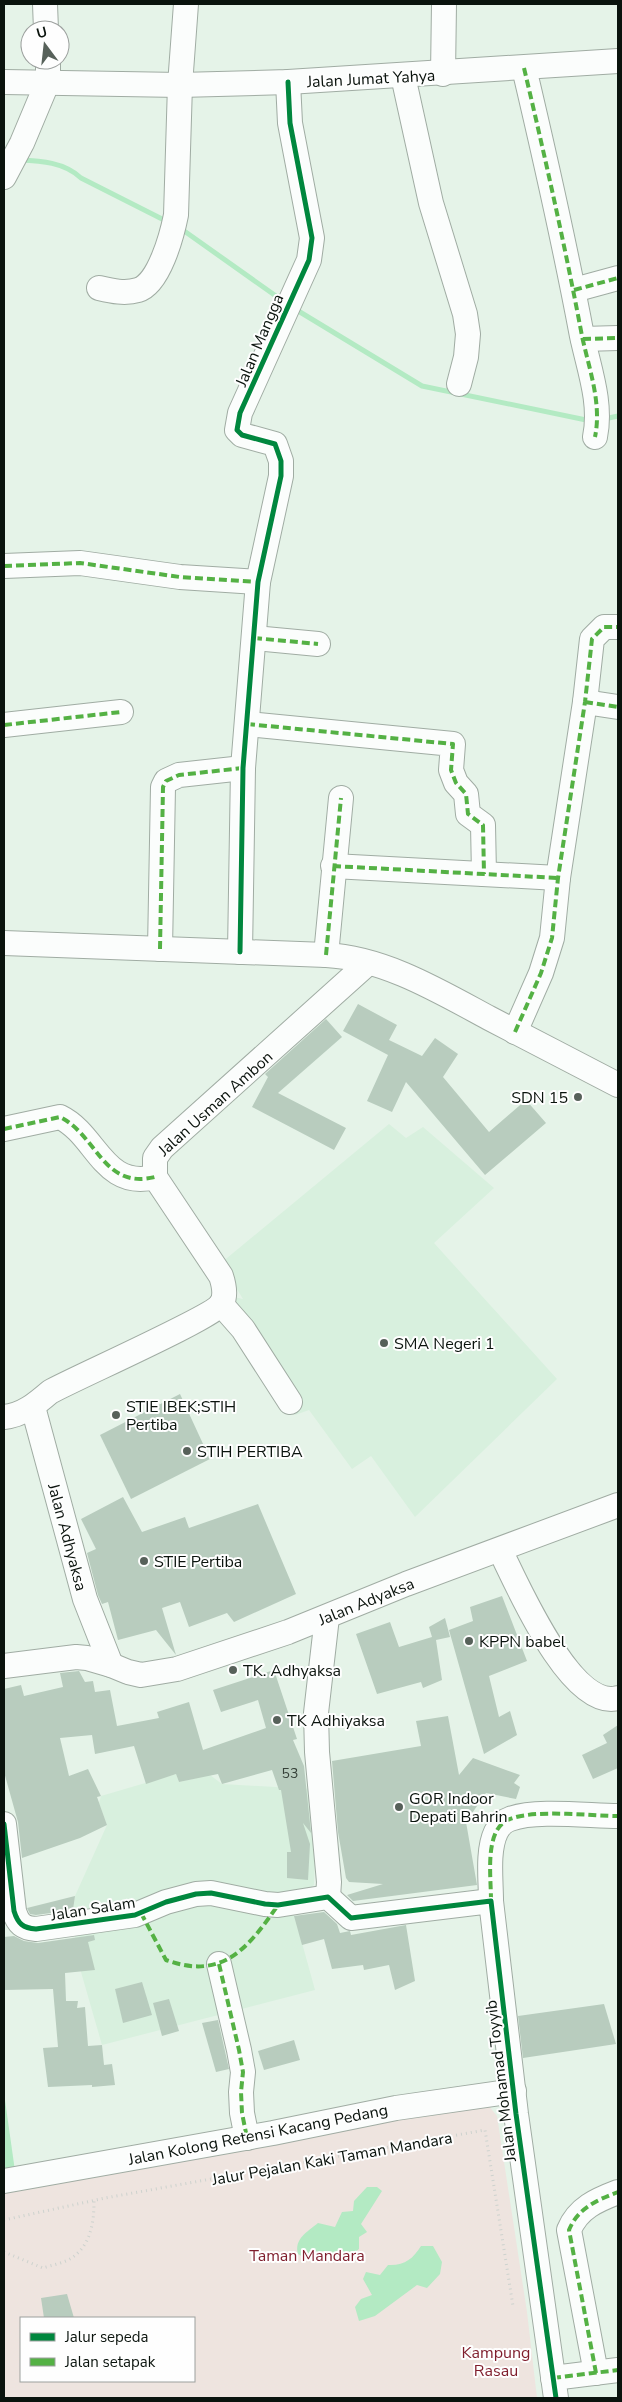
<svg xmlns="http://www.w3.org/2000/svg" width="622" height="2402" viewBox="0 0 622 2402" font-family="'Nunito Sans',sans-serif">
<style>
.built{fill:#d8f0de}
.green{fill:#eee4df;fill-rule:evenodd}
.water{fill:#b3eac3}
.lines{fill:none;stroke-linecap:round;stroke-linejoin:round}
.stream{stroke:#b3eac3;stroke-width:5}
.building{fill:#b8ccbe}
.minor-casing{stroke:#a0aca3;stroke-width:26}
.path{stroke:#cdd2ce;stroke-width:3;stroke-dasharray:1 4;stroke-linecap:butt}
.minor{stroke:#fbfdfc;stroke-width:24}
.quiet{stroke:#54b144;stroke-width:4;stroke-dasharray:8 4;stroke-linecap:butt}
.cycleway-casing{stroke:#fefefe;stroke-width:8}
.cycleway{stroke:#00873e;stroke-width:5}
.poi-dot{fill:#57615a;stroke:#fefefe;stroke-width:2}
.labels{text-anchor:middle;stroke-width:4;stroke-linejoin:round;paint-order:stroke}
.number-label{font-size:14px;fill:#364139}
.street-label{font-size:16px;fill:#0a130d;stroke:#fefefe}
.poi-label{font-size:16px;fill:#0a130d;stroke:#fefefe;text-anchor:start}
.park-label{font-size:16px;fill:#7f1d2c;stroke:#fefefe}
</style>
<rect width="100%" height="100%" fill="#e5f3e8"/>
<g class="built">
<polygon points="389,1124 406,1138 423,1127 494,1188 434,1243 557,1379 415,1517 371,1456 352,1469 309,1410 295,1415 224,1315 224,1295 243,1299 221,1263"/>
<polygon points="176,1774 179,1782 210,1775 222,1784 310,1789 316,1820 314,1885 291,1903 315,1990 102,2045 81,1972 72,1919 75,1896 107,1825 99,1803 101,1796"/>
</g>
<path class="green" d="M471 2102 488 2105 497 2116 527 2312 537 2398H4V2187ZM21 2318H194V2381H21Z"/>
<g class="water">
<polygon points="4,2093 15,2171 4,2174"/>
<path d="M367 2187H377L382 2191 361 2224 367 2232 359 2237V2249C347 2260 337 2253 323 2251L308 2260 298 2254C294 2239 307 2232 318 2223L335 2227 342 2212 353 2211 354 2201Z"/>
<path d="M421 2246H433L442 2262 440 2274 427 2288 417 2285 375 2316 359 2321 355 2307 361 2299 372 2295 363 2279 366 2272 380 2275 388 2265C404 2266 413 2259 421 2246Z"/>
</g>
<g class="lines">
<g class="stream">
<path d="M19 160C41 161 64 162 81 178L168 222"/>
<polyline points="180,228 283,301"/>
<polyline points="295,309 422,386 591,421"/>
<polyline points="604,419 618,416"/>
</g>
</g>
<g class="building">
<polygon points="358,1004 397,1025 389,1040 422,1056 435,1038 458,1054 443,1077 489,1132 526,1100 546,1123 485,1175 406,1082 392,1112 367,1101 388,1055 343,1031"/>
<polygon points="326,1019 342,1037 278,1093 346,1128 334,1150 252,1107 268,1077 265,1074"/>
<polygon points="180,1394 210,1459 131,1499 100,1435"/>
<polygon points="123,1497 142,1532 185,1517 189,1528 258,1504 296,1594 234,1622 227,1613 189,1627 180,1602 162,1608 176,1655 156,1630 118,1640 108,1602 102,1604 98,1595 87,1553 96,1549 81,1519"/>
<polygon points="502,1596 527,1661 489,1676 499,1717 510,1711 517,1735 484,1754 449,1630 473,1621 470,1607"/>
<polygon points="445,1618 450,1637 436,1640 442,1680 423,1688 421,1682 377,1694 356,1634 390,1622 399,1647 432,1637 429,1627"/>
<polygon points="274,1670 297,1739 293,1740 304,1766 311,1833 303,1823 310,1844 308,1880 287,1878 287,1852 291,1852 281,1790 279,1790 272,1770 222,1784 218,1774 179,1782 176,1774 146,1784 134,1746 95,1754 92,1735 60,1738 69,1776 88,1769 101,1796 97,1797 107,1825 80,1838 22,1858 18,1822 4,1772 4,1689 21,1685 24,1696 63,1687 60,1673 79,1671 85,1682 93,1681 95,1692 110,1690 117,1726 159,1718 157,1712 189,1702 203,1750 266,1728 258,1700 221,1712 213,1690"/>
<polygon points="448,1716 459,1775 473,1758 520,1775 514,1783 520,1787 516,1799 486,1793 466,1822 477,1885 353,1901 347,1895 383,1884 349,1882 346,1878 338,1832 332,1761 421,1746 416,1721"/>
<polygon points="618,1725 618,1768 593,1779 582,1755 607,1743 603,1735"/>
<polygon points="75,1896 73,1910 36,1915 30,1914 27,1908"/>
<polygon points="324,1912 337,1924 340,1933 350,1931 351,1935 406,1925 415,1981 395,1990 389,1965 364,1970 363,1965 332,1969 324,1939 302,1945 294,1916"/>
<polygon points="94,1935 95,1940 88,1942 95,1970 65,1973 66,2001 78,2001 77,2008 85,2007 88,2046 102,2045 104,2065 112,2064 115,2085 92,2087 92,2085 48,2087 43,2048 58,2047 53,1989 4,1990 4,1937 14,1936 24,1941 38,1943"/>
<polygon points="142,1982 152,2015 123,2023 115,1989"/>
<polygon points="169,1999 179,2031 162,2036 153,2003"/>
<polygon points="604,2004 616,2044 523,2058 518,2016"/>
<polygon points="218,2020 229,2069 216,2072 202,2023"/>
<polygon points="294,2040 300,2060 264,2070 258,2051"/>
<polygon points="67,2294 74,2318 44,2318 41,2298"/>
</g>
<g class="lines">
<g class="minor-casing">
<g id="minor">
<polyline points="45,4 46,30"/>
<path d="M524 68C545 157 565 246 582 336 589 369 602 403 595 437"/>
<polyline points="443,74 444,4"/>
<polyline points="403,76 431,203 465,314 468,334 466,357 459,384"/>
<polyline points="4,82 180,85 288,82 618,61"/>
<polyline points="4,177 22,143 48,81 48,60"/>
<path d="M99 288C112 291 125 294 138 290 159 284 172 235 176 215L180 85 186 4"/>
<polyline points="574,290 618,278"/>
<polyline points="583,339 618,338"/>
<polyline points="4,566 80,563 180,577 258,582"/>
<polyline points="254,638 318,644"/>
<polyline points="585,702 618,707"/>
<polyline points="247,724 453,744 451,770 456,783 466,794 468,814 483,825 484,874"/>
<polyline points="4,725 121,712"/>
<polyline points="333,866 558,878"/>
<path d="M4 943 326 955C384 958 439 991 489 1018 532 1040 575 1063 618 1085"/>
<polyline points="160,949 163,787 166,781 179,775 243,768"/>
<polyline points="240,952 243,768 258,582 281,476 281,461 275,444 242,435 237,430 240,413 309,260 312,238 290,123 288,82"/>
<polyline points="326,955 341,798"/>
<polyline points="515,1032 541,973 552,938 558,878 585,702 592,639 604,627 618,627"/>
<path d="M4 1129 60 1117C97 1135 103 1190 155 1177"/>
<polyline points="221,1304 243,1329 290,1402"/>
<polyline points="33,1407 85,1599 111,1665"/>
<path d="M4 1417C23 1415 36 1404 50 1392 75 1378 214 1317 222 1303 226 1295 224 1285 221 1276L155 1177V1158L162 1148 368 963"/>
<path d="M500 1550C517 1584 571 1711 618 1698"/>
<polyline points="327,1617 316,1713 317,1752 329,1882 328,1897"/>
<polyline points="4,1666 76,1657 87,1658 111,1665 128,1672 141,1675 177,1669 288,1632 406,1584 618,1505"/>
<path d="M4 1824 14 1911C18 1924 23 1928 36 1929L135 1915 166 1902 196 1894 211 1893 265 1904 278 1905 328 1897 351 1918 491 1901 516 2114 556 2398"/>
<path d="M491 1901C491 1880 487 1851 496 1832 499 1826 504 1821 510 1819 535 1809 590 1816 618 1816"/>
<polyline points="219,1964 239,2050 243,2072 241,2092 242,2113 247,2138"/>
<polyline points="4,2181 273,2133 396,2108 514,2091"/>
<path d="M596 2373 569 2230C578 2208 597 2200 618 2192"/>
<polyline points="553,2378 618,2370"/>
</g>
</g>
<g class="path">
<polyline points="4,2220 105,2198 485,2130 513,2306"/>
<path d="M4 2252 43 2268C52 2265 65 2263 73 2257 91 2244 94 2222 94 2201"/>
</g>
<use href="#minor" class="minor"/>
<g class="quiet">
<path d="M524 68C545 157 565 246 582 336 589 369 602 403 595 437"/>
<polyline points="574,290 618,278"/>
<polyline points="583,339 618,338"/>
<polyline points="4,566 80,563 180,577 258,582"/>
<polyline points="254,638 318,644"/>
<polyline points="585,702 618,707"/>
<polyline points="247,724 453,744 451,770 456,783 466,794 468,814 483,825 484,874"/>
<polyline points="4,725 121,712"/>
<polyline points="333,866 558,878"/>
<polyline points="160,949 163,787 166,781 179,775 243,768"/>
<polyline points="326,955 341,798"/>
<polyline points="515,1032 541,973 552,938 558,878 585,702 592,639 604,627 618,627"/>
<path d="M4 1129 60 1117C97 1135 103 1190 155 1177"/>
<path d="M491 1901C491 1880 487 1851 496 1832 499 1826 504 1821 510 1819 535 1809 590 1816 618 1816"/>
<path d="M141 1913 166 1960C223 1981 249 1947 278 1905"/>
<polyline points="219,1964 239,2050 243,2072 241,2092 242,2113 247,2138"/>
<path d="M596 2373 569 2230C578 2208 597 2200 618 2192"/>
<polyline points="553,2378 618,2370"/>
</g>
<g class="cycleway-casing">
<g id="cycleway">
<polyline points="240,952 243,768 258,582 281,476 281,461 275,444 242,435 237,430 240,413 309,260 312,238 290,123 288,82"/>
<path d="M4 1824 14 1911C18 1924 23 1928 36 1929L135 1915 166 1902 196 1894 211 1893 265 1904 278 1905 328 1897 351 1918 491 1901 516 2114 556 2398"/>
</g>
</g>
<use href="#cycleway" class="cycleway"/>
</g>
<g class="poi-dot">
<circle cx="578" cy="1097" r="5"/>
<circle cx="384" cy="1343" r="5"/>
<circle cx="116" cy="1415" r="5"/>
<circle cx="187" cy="1451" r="5"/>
<circle cx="144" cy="1561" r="5"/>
<circle cx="469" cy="1641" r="5"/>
<circle cx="233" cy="1670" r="5"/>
<circle cx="277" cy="1720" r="5"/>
<circle cx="399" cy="1807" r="5"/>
</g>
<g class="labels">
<g class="number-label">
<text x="290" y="1778">53</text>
</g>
<g class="street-label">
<text transform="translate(371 78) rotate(-3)" y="6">Jalan Jumat Yahya</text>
<text transform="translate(259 340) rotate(-67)" y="6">Jalan Mangga</text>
<text transform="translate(215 1103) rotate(-42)" y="6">Jalan Usman Ambon</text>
<text transform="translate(68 1537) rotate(75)" y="6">Jalan Adhyaksa</text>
<text transform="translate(366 1601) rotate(-22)" y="6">Jalan Adyaksa</text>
<text transform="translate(93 1908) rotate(-9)" y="6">Jalan Salam</text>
<text transform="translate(500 2081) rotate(-97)" y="6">Jalan Mohamad Toyyib</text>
<text transform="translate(258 2134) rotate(-11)" y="6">Jalan Kolong Retensi Kacang Pedang</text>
<text transform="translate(332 2158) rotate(-10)" y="6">Jalur Pejalan Kaki Taman Mandara</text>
</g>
<g class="poi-label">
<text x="568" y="1103" text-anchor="end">SDN 15</text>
<text x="394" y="1349">SMA Negeri 1</text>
<text x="126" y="1412">STIE IBEK;STIH<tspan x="126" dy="18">Pertiba</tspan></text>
<text x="197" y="1457">STIH PERTIBA</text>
<text x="154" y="1567">STIE Pertiba</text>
<text x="479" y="1647">KPPN babel</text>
<text x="243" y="1676">TK. Adhyaksa</text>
<text x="287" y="1726">TK Adhiyaksa</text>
<text x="409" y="1804">GOR Indoor<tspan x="409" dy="18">Depati Bahrin</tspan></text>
</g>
<g class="park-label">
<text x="307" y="2261">Taman Mandara</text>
<text x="496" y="2358">Kampung<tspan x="496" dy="18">Rasau</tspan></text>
</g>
</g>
<rect width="622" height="2402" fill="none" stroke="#0a130d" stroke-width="10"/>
<rect x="20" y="2317" width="175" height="65" fill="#fefefe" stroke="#9ca09e"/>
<rect x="30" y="2333" width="25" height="8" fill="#00873e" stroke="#9ca09e"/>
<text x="65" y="2342" font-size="15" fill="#0a130d">Jalur sepeda</text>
<rect x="30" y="2358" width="25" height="8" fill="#54b144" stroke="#9ca09e"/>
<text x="65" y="2367" font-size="15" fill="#0a130d">Jalan setapak</text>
<g transform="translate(45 45) rotate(345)"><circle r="24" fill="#fefefe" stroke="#9ca09e"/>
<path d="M0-4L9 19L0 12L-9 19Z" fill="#57615a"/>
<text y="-8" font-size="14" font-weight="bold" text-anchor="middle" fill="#0a130d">U</text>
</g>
</svg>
